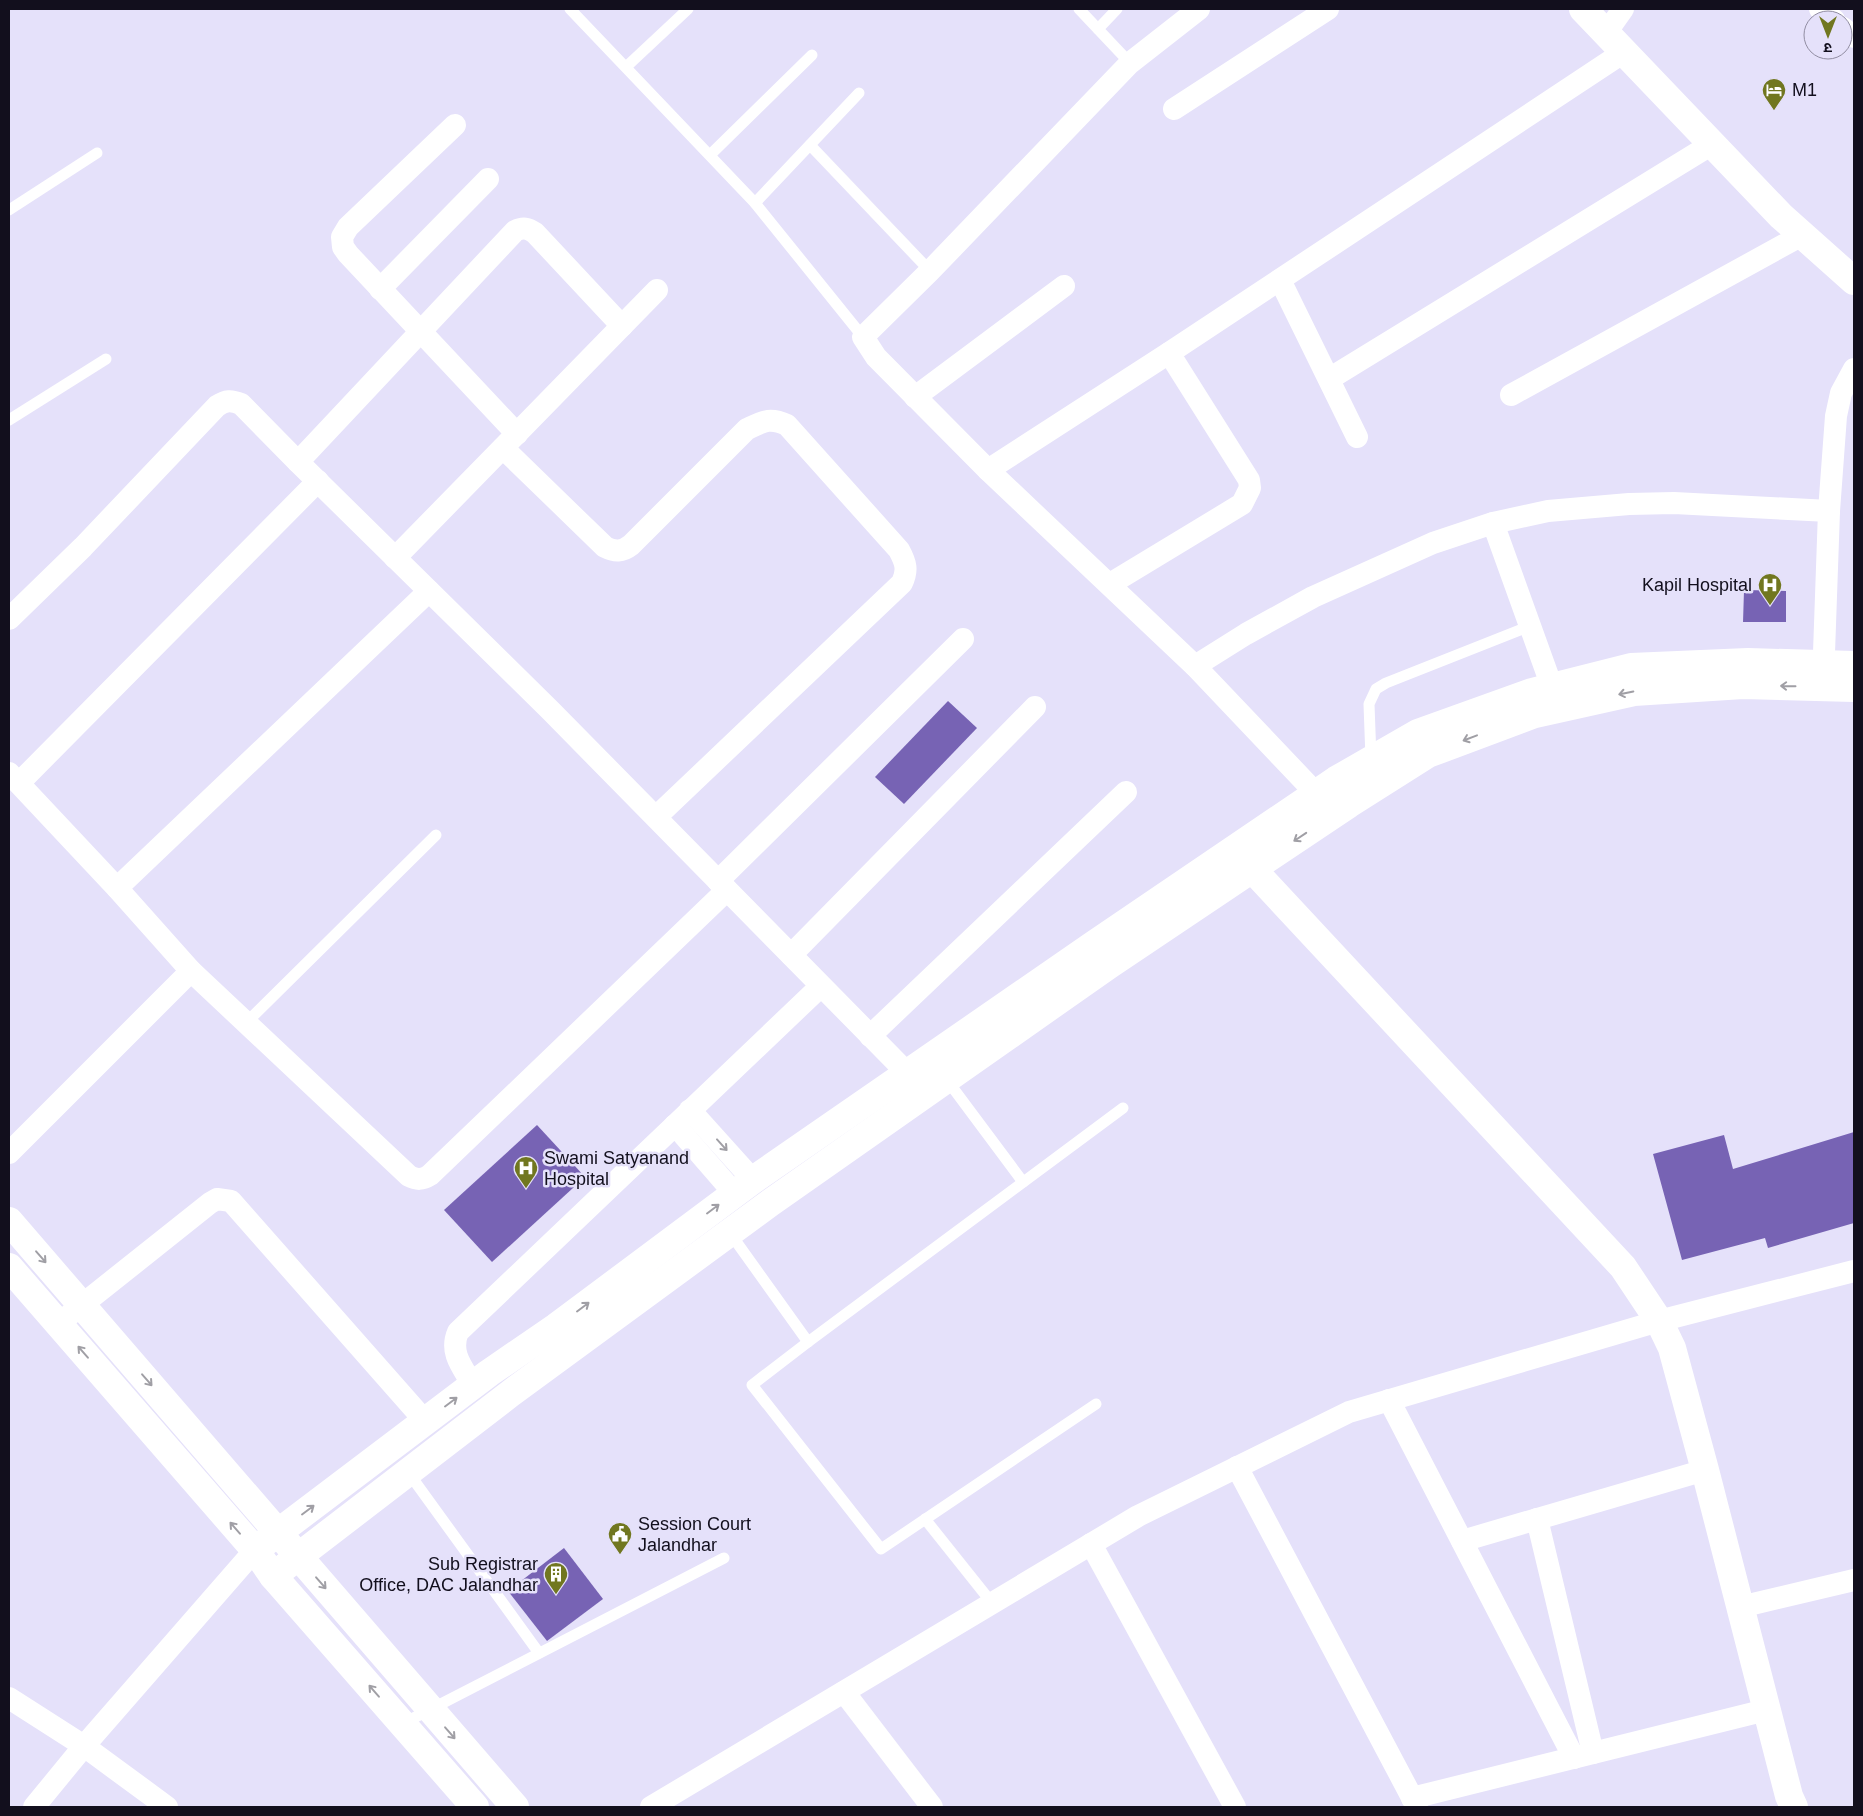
<svg xmlns="http://www.w3.org/2000/svg" width="1863" height="1816" viewBox="0 0 1863 1816" font-family="Helvetica,'Noto Sans Devanagari',sans-serif">
<style>
.building{fill:#7763b4}
.lines{fill:none;stroke-linecap:round;stroke-linejoin:round}
.lane{stroke:#fff;stroke-width:11}
.street{stroke:#fff;stroke-width:22}
.secondary{stroke:#fff;stroke-width:28}
.oneway{stroke:#a09fa5}
.labels{text-anchor:middle;stroke-width:5;stroke-linejoin:round;paint-order:stroke}
.poi-label{font-size:18px;fill:#120f1d;stroke:#e5e1fa;text-anchor:start}
</style>
<rect width="100%" height="100%" fill="#e5e1fa"/>
<g class="building">
<polygon points="1744,590 1786,591 1786,622 1743,622"/>
<polygon points="948,701 977,728 904,804 875,777"/>
<polygon points="537,1125 585,1177 492,1262 444,1210"/>
<polygon points="1854,1132 1854,1223 1768,1248 1765,1238 1682,1260 1653,1154 1724,1135 1733,1169"/>
<polygon points="564,1548 603,1599 547,1641 508,1591"/>
</g>
<g class="lines">
<g class="lane">
<polyline points="570,9 755,203 863,337"/>
<polyline points="1079,9 1130,63"/>
<polyline points="1098,29 1117,9"/>
<polyline points="626,67 688,9"/>
<polyline points="810,145 930,271"/>
<polyline points="710,155 812,55"/>
<polyline points="755,203 859,93"/>
<polyline points="9,210 97,153"/>
<polyline points="9,420 106,359"/>
<polyline points="1371,759 1369,704 1376,689 1386,683 1530,626"/>
<polyline points="246,1023 436,835"/>
<polyline points="947,1080 1023,1182"/>
<polyline points="730,1233 808,1342"/>
<polyline points="1096,1404 881,1549 752,1385 808,1342 1123,1108"/>
<polyline points="408,1472 539,1653"/>
<polyline points="925,1519 992,1603"/>
<polyline points="402,1724 724,1558"/>
</g>
<g class="street">
<polyline points="1199,9 1130,63 930,271 863,337 876,357 988,470 1195,666 1328,806"/>
<polyline points="1820,9 1834,20"/>
<polyline points="1843,28 1854,37"/>
<polyline points="1606,33 1623,9"/>
<polyline points="1174,109 1328,9"/>
<polyline points="455,125 348,227 342,237 343,247 348,254 517,434"/>
<polyline points="1280,280 1357,437"/>
<polyline points="380,289 488,179"/>
<polyline points="1329,379 1712,144"/>
<polyline points="1511,395 1802,235"/>
<polyline points="915,397 1064,286"/>
<path d="M503 448 605 547C615 552 622 552 631 545L747 429C764 421 770 417 787 425L899 550C906 563 908 570 902 583L656 817"/>
<path d="M298 462 515 231C523 227 528 228 535 233L622 326"/>
<polyline points="988,470 1169,353 1624,52"/>
<polyline points="1493,523 1552,687"/>
<polyline points="395,558 657,290"/>
<polyline points="1110,584 1242,504 1250,488 1249,480 1169,353"/>
<path d="M9 619 83 547 217 406C226 400 231 400 241 404L298 462 550 710 918 1084"/>
<polyline points="1195,666 1246,634 1313,597 1433,543 1493,523 1548,511 1629,504 1674,503 1829,511"/>
<polyline points="1823,681 1829,511 1836,416 1841,393 1854,369"/>
<path d="M9 773 117 888 191 971 409 1176C417 1180 422 1180 430 1175L727 890"/>
<polyline points="19,783 318,481"/>
<polyline points="718,881 963,639"/>
<polyline points="117,888 429,591"/>
<polyline points="791,955 1035,707"/>
<polyline points="870,1036 1126,792"/>
<polyline points="690,1110 753,1180"/>
<polyline points="675,1125 734,1193"/>
<polyline points="9,1153 191,971"/>
<polyline points="58,1324 210,1203 217,1199 231,1201 425,1421"/>
<path d="M473 1385C463 1368 449 1353 458 1332L821 986"/>
<polyline points="1389,1400 1574,1758"/>
<polyline points="1237,1467 1417,1807"/>
<polyline points="1537,1519 1593,1753"/>
<polyline points="1462,1541 1705,1470"/>
<polyline points="1091,1544 1235,1807"/>
<polyline points="1740,1607 1854,1580"/>
<polyline points="844,1692 932,1807"/>
<polyline points="9,1698 84,1746 167,1807"/>
<polyline points="1412,1798 1766,1710"/>
<polyline points="34,1807 84,1746 255,1550"/>
<polyline points="651,1807 1138,1516 1349,1412 1659,1321 1854,1271"/>
</g>
<g class="secondary">
<polyline points="1583,9 1781,216 1854,281"/>
<polyline points="1241,857 1623,1267 1659,1321 1672,1348 1705,1470 1789,1796 1794,1807"/>
<polyline points="9,1221 515,1807"/>
<polyline points="9,1267 255,1550 273,1576 475,1807"/>
<polyline points="255,1550 489,1373 556,1327 753,1180 1093,945 1336,780 1418,733 1532,692 1631,667 1748,662 1854,665"/>
<polyline points="273,1576 511,1393 770,1203 1109,965 1349,804 1428,754 1535,714 1634,692 1743,685 1854,688"/>
</g>
</g>
<defs><path id="oneway-shaft" d="M-6 0H5M1.5-3L5.5 0L1.5 3" fill="none" stroke-width="1.6" stroke-linecap="round" stroke-linejoin="round" transform="scale(1.25)"/></defs>
<g class="oneway">
<use href="#oneway-shaft" transform="translate(1788 686) rotate(-179)"/>
<use href="#oneway-shaft" transform="translate(1626 693) rotate(168)"/>
<use href="#oneway-shaft" transform="translate(1470 738) rotate(159)"/>
<use href="#oneway-shaft" transform="translate(1300 837) rotate(146)"/>
<use href="#oneway-shaft" transform="translate(722 1145) rotate(48)"/>
<use href="#oneway-shaft" transform="translate(713 1209) rotate(-37)"/>
<use href="#oneway-shaft" transform="translate(41 1257) rotate(49)"/>
<use href="#oneway-shaft" transform="translate(583 1307) rotate(-37)"/>
<use href="#oneway-shaft" transform="translate(83 1352) rotate(-131)"/>
<use href="#oneway-shaft" transform="translate(147 1380) rotate(49)"/>
<use href="#oneway-shaft" transform="translate(451 1402) rotate(-37)"/>
<use href="#oneway-shaft" transform="translate(308 1510) rotate(-37)"/>
<use href="#oneway-shaft" transform="translate(235 1528) rotate(-131)"/>
<use href="#oneway-shaft" transform="translate(321 1583) rotate(49)"/>
<use href="#oneway-shaft" transform="translate(374 1691) rotate(-131)"/>
<use href="#oneway-shaft" transform="translate(450 1733) rotate(49)"/>
</g>
<defs>
<g id="hotel-pin" transform="scale(1.25)"><path d="M0 17L-7.5 6A9.5 9.5 0 1 1 7.5 6Z" fill="#717720" stroke="#e5e1fa"/><path d="M-6-4.5h1.5V1H6V5H4.5V3h-9V5H-6ZM-4 0a1.8 1.8 0 1 1 3.6 0ZM.5 0V-2.5h3Q6-2.5 6 0Z" fill="#fff"/></g>
<g id="hospital-pin" transform="scale(1.25)"><path d="M0 17L-7.5 6A9.5 9.5 0 1 1 7.5 6Z" fill="#717720" stroke="#e5e1fa"/><path d="M-5-5h3v3.5h4V-5h3V5h-3V1.5h-4V5h-3Z" fill="#fff"/></g>
<g id="civic-pin" transform="scale(1.25)"><path d="M0 17L-7.5 6A9.5 9.5 0 1 1 7.5 6Z" fill="#717720" stroke="#e5e1fa"/><path d="M-.6-6.5H3V-4.5H.6V-3L4-1V1h2V6H-6V1h2V-1L-.6-3ZM-1.2 2.5V6h2.4V2.5Z" fill="#fff"/></g>
<g id="building-pin" transform="scale(1.25)"><path d="M0 17L-7.5 6A9.5 9.5 0 1 1 7.5 6Z" fill="#717720" stroke="#e5e1fa"/><path d="M-4-6H4V6H1V3H-1V6H-4ZM-2.5-4.3h1.7v1.8h-1.7ZM.8-4.3h1.7v1.8H.8ZM-2.5-1h1.7V.8h-1.7ZM.8-1h1.7V.8H.8Z" fill="#fff"/></g>
</defs>
<g fill-rule="evenodd">
<use href="#hotel-pin" x="1774" y="90"/>
<use href="#hospital-pin" x="1770" y="585"/>
<use href="#hospital-pin" x="526" y="1168"/>
<use href="#civic-pin" x="620" y="1534"/>
<use href="#building-pin" x="556" y="1574"/>
</g>
<g class="labels">
<g class="poi-label">
<text x="1792" y="96">M1</text>
<text x="1752" y="591" text-anchor="end">Kapil Hospital</text>
<text x="544" y="1164">Swami Satyanand<tspan x="544" dy="21">Hospital</tspan></text>
<text x="638" y="1530">Session Court<tspan x="638" dy="21">Jalandhar</tspan></text>
<text x="538" y="1570" text-anchor="end">Sub Registrar<tspan x="538" dy="21">Office, DAC Jalandhar</tspan></text>
</g>
</g>
<rect width="1863" height="1816" fill="none" stroke="#120f1d" stroke-width="20"/>
<g transform="translate(1828 35) rotate(180)"><circle r="24" fill="#e5e1fa" stroke="#918da2"/>
<path d="M0-4L9 19L0 12L-9 19Z" fill="#717720"/>
<text y="-8" font-size="14" font-weight="bold" text-anchor="middle" fill="#120f1d">उ</text>
</g>
</svg>
